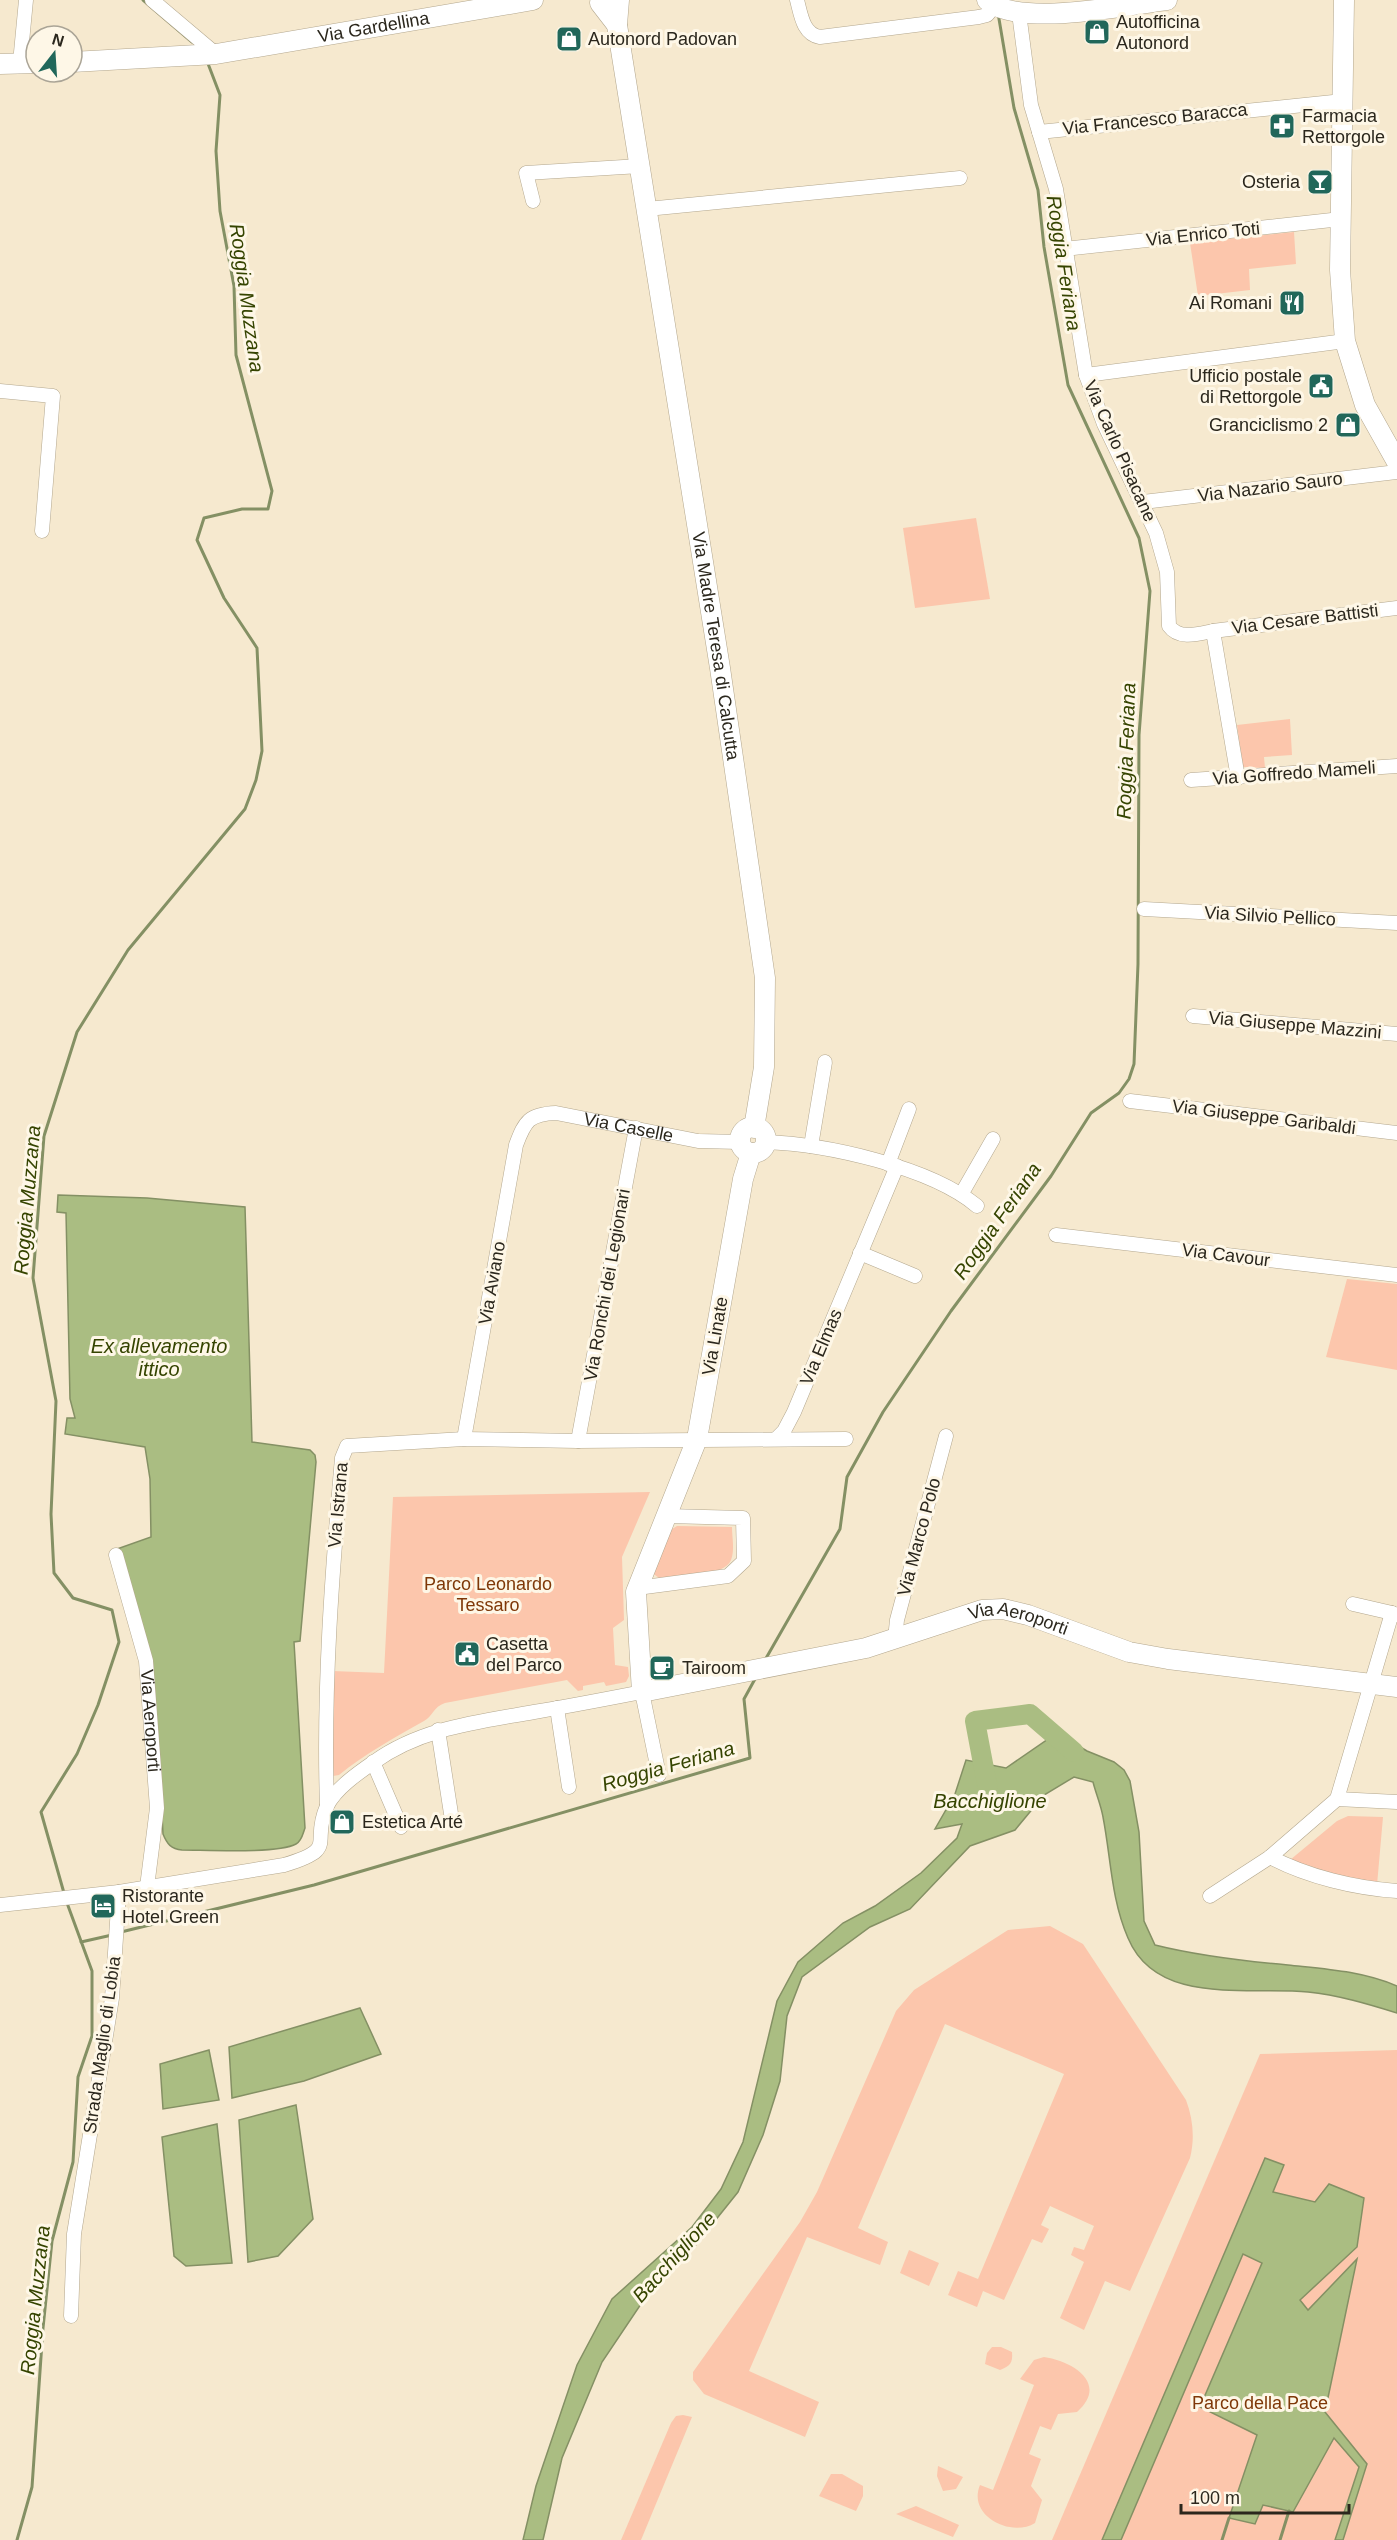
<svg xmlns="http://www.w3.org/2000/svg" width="1397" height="2540" viewBox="0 0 1397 2540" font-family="Helvetica,sans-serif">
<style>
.green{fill:#fcc6ac}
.water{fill:#aabd82;stroke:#849064;stroke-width:1.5}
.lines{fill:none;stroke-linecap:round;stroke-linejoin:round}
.stream{stroke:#849064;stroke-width:3}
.river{stroke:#aabd82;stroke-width:20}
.street-casing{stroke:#b3a78e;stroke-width:15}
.secondary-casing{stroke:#b3a78e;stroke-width:21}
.street{stroke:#fff;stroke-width:14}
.secondary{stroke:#fff;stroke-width:20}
.labels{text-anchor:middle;stroke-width:6;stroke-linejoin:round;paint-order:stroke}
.poi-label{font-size:18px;fill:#2b271d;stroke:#fef7e7;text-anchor:start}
.street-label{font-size:18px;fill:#2b271d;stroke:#fef7e7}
.park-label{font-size:18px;fill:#7f3808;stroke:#fef7e7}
.water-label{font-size:20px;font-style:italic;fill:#354400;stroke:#fef7e7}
</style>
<rect width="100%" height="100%" fill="#f6e9cf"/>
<g class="green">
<polygon points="1294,232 1296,264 1249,269 1250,290 1198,296 1190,243"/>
<polygon points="976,518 990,599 915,608 903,528"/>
<polygon points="1290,719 1292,755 1264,757 1265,768 1243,767 1237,725"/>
<polygon points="1347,1279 1397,1284 1397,1370 1326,1357"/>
<path d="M650 1492 622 1557 624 1620 613 1628 615 1665 628 1667 629 1676 626 1682 606 1686 604 1682 583 1686V1690L578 1691 567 1680 445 1703C433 1707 433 1716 424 1721 394 1738 366 1753 339 1775L333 1776 332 1671 384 1673 393 1497Z"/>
<path d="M677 1526 732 1527C732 1538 735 1550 731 1560 725 1577 676 1576 659 1578L651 1572 669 1531Z"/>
<polygon points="1348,1816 1383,1817 1377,1885 1291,1863 1290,1860 1337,1821"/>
<path d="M1050 1926 1083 1944 1186 2100C1193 2119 1195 2138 1190 2158L1130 2291 1105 2281 1084 2330 1060 2318 1084 2262 1071 2255 1074 2247 1084 2250 1094 2226 1050 2206 1041 2225 1049 2229 1042 2243 1032 2239 1004 2300 983 2291 977 2307 948 2295 958 2271 978 2279 1064 2074 945 2024 858 2228 888 2242 880 2265 807 2237 749 2371 819 2402 805 2437 704 2394 693 2380V2372L800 2222 817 2192 896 2011 914 1990 1008 1930Z"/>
<polygon points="1397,2050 1397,2540 1052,2540 1260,2054"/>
<polygon points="909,2250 939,2263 929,2286 900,2273"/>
<path d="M992 2347H1001L1012 2352C1013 2363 1010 2366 1000 2370L985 2364 987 2353Z"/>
<path d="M1044 2357C1073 2361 1109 2384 1077 2412L1058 2414 1051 2430 1040 2426 1029 2454 1041 2459 1031 2486 1042 2500 1035 2523C1011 2538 967 2516 980 2485L993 2490 1034 2385 1020 2379 1034 2360Z"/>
<polygon points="683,2415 692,2417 641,2540 621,2540 671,2423 676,2416"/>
<polygon points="938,2466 963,2477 956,2489 943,2491 937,2476"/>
<polygon points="831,2474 842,2474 863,2486 863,2496 856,2511 819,2496"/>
<polygon points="916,2506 959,2525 953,2537 896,2514"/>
</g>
<g class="water">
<path d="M58 1195 147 1198 245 1207 252 1442 310 1450 315 1455 316 1462 300 1641 294 1642 305 1828C303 1833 302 1841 296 1844 278 1854 206 1850 182 1850 171 1849 167 1844 163 1834L158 1735 117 1549 151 1537 150 1479 145 1447 65 1434 67 1418H75L70 1399 66 1213 57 1212Z"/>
<path d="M1057 1733 1087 1751 1114 1762 1124 1770 1130 1781 1139 1832 1144 1921 1155 1945C1199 1956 1243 1961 1288 1965 1325 1969 1362 1971 1397 1986V2013C1368 2004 1338 1995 1308 1992 1249 1986 1157 2007 1128 1938 1111 1899 1111 1858 1103 1817 1101 1805 1096 1794 1093 1782L1074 1777 1044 1795 1015 1830 970 1846 910 1909 870 1927 802 1977 787 2016 780 2081 763 2135 738 2192 686 2257 645 2298 602 2362 562 2458 543 2540H523L536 2486 577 2365 612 2299 692 2227 721 2189 743 2142 777 2001 798 1962 843 1923 875 1906 921 1873 957 1838 962 1824 935 1829 955 1794 966 1760 1006 1768Z"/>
<polygon points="360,2008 381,2054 304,2081 232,2098 229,2047"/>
<polygon points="209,2050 219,2100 163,2109 160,2064"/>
<polygon points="296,2105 313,2219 278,2256 248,2262 239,2120"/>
<polygon points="217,2124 232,2263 186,2266 174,2256 162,2137"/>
<polygon points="1265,2158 1284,2165 1273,2192 1315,2202 1329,2184 1364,2198 1357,2247 1300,2300 1308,2310 1357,2259 1325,2412 1367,2464 1343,2540 1335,2540 1359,2467 1334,2438 1293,2512 1263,2505 1255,2524 1229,2518 1257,2435 1200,2407 1262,2263 1243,2254 1121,2540 1102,2540"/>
</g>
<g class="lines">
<g class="stream">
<polyline points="143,0 192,42"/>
<polyline points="765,1660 840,1529 847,1477 883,1412 951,1311 1051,1176 1091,1113 1119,1093 1129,1079 1134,1064 1138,964 1139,735 1150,591 1139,538 1068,385 1044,247 1038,190 1014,108 998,13"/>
<polyline points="64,1893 41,1812 77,1754 98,1705 119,1642 112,1610 73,1598 54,1573 51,1514 56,1401 33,1278 44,1136 77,1032 128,950 245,809 256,780 262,751 257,648 224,598 197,540 204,518 242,509 268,509 272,491 236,355 234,286 220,211 216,151 220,95 207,61"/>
<polyline points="121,1932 314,1885 750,1758 744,1699 755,1679"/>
<polyline points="81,1942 112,1935"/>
<polyline points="17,2540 32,2487 43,2328 52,2241 73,2162 78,2077 92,2036 92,1971 67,1903"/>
<polyline points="1222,2540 1229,2518"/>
<polyline points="1280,2540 1289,2511"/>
</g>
<polyline class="river" points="988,1790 975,1721 1030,1714 1074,1752"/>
<g class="street-casing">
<g id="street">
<polyline points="152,0 216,54"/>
<path d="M797 0C801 15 803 34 820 37L979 17 987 15 994 7"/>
<path d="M1019 13 1031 105 1056 189 1086 375 1104 424 1156 533 1167 572 1169 626C1179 640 1198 634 1213 631L1238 778"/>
<polyline points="20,63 26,0"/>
<polyline points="1039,132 1343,101"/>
<polyline points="533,201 526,173 640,166"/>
<polyline points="647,209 960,178"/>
<polyline points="1064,249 1341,219"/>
<polyline points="1086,375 1345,341"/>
<polyline points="0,391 53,396 42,531"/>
<polyline points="1143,502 1397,472"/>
<polyline points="1213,631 1397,608"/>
<polyline points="1191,780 1397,766"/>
<polyline points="1144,909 1397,923"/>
<polyline points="1193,1016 1397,1034"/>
<polyline points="1130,1101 1397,1133"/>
<path d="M765 1142C826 1144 930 1167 977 1206"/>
<polyline points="811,1146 825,1062"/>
<polyline points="888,1164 909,1109"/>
<polyline points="962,1193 993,1139"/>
<polyline points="1056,1235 1397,1275"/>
<polyline points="860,1253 915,1276"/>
<polyline points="777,1438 784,1431 794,1412 897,1166"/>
<path id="s1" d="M464 1439 516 1145C525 1121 529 1114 556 1113L698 1141 740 1142"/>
<polyline points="578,1441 636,1128"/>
<path id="s2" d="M116 1555 146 1661 157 1808 147 1887"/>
<polyline points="637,1588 728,1576 744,1561 743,1518 667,1516"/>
<polyline points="1353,1604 1392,1613"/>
<polyline points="895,1639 897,1620 946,1436"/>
<polyline points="557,1708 569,1787"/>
<polyline points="438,1730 452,1820"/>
<polyline points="373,1762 401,1827"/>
<polyline points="1337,1799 1397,1802"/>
<path d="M327 1806C323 1690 332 1574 342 1458L347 1446 464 1439 578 1441 846 1439"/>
<path d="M1270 1857C1308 1877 1355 1888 1397 1891"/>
<path d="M119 1892 284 1865C340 1848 310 1844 327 1806 335 1789 358 1773 374 1762 421 1728 478 1722 534 1712 570 1706 606 1699 642 1692L659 1775"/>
<polyline points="1210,1896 1270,1857 1337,1799 1392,1613 1397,1615"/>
<polyline points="0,1905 119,1892 112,1998 74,2234 71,2316"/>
</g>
</g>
<g class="secondary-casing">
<g id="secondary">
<path id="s3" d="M619 0 617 25 720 668 765 978 764 1067 754 1128"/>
<path d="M987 0C1018 28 1125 5 1167 0"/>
<polyline points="1344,0 1340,270 1345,341 1365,405 1397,462"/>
<polyline points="600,3 617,25"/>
<path id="s4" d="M72 62 216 54 533 0"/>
<polyline points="0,64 36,63"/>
<circle cx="753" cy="1140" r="13"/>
<path id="s5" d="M751 1153 743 1179 697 1439 636 1592 642 1692 866 1648 982 1610 1003 1609 1028 1615 1129 1652 1168 1659 1397 1687"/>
</g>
</g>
<use href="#street" class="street"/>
<use href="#secondary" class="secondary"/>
</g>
<defs>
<g id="shop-square" transform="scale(1.35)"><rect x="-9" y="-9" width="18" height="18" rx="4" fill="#21675a" stroke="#fef7e7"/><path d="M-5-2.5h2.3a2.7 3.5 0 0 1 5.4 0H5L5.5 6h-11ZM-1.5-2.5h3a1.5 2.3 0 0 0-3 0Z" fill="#fff"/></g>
<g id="pharmacy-square" transform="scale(1.35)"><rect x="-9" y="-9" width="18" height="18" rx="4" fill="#21675a" stroke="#fef7e7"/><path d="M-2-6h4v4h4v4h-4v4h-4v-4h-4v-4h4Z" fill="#fff"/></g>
<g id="bar-square" transform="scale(1.35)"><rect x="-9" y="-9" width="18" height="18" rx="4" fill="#21675a" stroke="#fef7e7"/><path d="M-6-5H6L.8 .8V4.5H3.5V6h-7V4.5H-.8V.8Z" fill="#fff"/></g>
<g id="restaurant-square" transform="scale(1.35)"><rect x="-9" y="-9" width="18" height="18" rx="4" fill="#21675a" stroke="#fef7e7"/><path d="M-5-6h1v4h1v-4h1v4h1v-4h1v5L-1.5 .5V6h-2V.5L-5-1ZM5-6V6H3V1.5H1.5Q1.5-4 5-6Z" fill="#fff"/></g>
<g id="civic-square" transform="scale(1.35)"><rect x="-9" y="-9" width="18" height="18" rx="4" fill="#21675a" stroke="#fef7e7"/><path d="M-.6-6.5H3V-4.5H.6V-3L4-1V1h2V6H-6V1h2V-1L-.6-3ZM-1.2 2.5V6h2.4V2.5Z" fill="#fff"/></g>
<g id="cafe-square" transform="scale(1.35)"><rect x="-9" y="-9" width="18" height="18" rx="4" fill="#21675a" stroke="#fef7e7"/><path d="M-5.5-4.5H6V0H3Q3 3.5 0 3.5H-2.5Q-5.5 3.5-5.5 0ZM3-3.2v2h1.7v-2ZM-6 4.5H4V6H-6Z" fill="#fff"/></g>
<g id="hotel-square" transform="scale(1.35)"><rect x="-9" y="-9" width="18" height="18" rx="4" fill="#21675a" stroke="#fef7e7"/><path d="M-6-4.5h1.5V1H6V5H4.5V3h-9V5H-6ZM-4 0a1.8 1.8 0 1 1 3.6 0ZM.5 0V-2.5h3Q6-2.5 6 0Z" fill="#fff"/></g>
</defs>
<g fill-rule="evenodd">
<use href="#shop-square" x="1097" y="32"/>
<use href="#shop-square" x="569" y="39"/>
<use href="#pharmacy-square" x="1282" y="126"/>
<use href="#bar-square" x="1320" y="182"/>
<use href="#restaurant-square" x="1292" y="303"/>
<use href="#civic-square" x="1321" y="386"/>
<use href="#shop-square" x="1348" y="425"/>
<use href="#civic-square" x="467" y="1654"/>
<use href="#cafe-square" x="662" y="1668"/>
<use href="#shop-square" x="342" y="1822"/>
<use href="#hotel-square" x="103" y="1906"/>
</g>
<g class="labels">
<g class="poi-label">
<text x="1116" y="28">Autofficina<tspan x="1116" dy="21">Autonord</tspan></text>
<text x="588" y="45">Autonord Padovan</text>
<text x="1302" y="122">Farmacia<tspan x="1302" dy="21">Rettorgole</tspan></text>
<text x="1300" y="188" text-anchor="end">Osteria</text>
<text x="1272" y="309" text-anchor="end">Ai Romani</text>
<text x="1302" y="382" text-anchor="end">Ufficio postale<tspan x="1302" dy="21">di Rettorgole</tspan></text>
<text x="1328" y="431" text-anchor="end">Granciclismo 2</text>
<text x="486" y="1650">Casetta<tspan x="486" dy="21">del Parco</tspan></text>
<text x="682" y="1674">Tairoom</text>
<text x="362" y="1828">Estetica Arté</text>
<text x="122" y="1902">Ristorante<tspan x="122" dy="21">Hotel Green</tspan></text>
</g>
<g class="street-label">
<text dy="6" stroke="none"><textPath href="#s4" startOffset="304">Via Gardellina</textPath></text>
<text transform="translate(1155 119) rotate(-6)" y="6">Via Francesco Baracca</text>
<text transform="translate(1203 234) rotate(-6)" y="6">Via Enrico Toti</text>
<text transform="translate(1120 451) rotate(66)" y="6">Via Carlo Pisacane</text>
<text transform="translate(1270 487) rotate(-7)" y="6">Via Nazario Sauro</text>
<text transform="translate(1305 619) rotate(-7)" y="6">Via Cesare Battisti</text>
<text dy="6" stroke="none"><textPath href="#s3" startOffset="654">Via Madre Teresa di Calcutta</textPath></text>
<text transform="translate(1294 773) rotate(-4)" y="6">Via Goffredo Mameli</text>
<text transform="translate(1270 916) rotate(3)" y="6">Via Silvio Pellico</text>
<text transform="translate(1295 1025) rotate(5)" y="6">Via Giuseppe Mazzini</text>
<text transform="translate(1264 1117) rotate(7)" y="6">Via Giuseppe Garibaldi</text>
<text dy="6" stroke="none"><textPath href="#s1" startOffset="429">Via Caselle</textPath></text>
<text transform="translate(1226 1255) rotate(7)" y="6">Via Cavour</text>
<text transform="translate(492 1283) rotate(-80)" y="6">Via Aviano</text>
<text transform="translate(607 1285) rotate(-80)" y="6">Via Ronchi dei Legionari</text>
<text transform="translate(715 1336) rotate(-80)" y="6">Via Linate</text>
<text transform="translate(821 1347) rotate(-67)" y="6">Via Elmas</text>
<text transform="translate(338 1505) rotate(-85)" y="6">Via Istrana</text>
<text transform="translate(919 1537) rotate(-75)" y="6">Via Marco Polo</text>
<text dy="6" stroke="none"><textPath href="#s5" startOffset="944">Via Aeroporti</textPath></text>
<text dy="6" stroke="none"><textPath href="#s2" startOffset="170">Via Aeroporti</textPath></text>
<text transform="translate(102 2045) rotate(-82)" y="6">Strada Maglio di Lobia</text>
</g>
<g class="park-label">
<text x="488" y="1590">Parco Leonardo<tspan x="488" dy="21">Tessaro</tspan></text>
<text x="1260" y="2409">Parco della Pace</text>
</g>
<g class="water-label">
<text transform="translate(1064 263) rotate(81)" y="7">Roggia Feriana</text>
<text transform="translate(247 298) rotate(82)" y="7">Roggia Muzzana</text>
<text transform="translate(1126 751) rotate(-88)" y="7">Roggia Feriana</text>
<text transform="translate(27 1200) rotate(-85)" y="7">Roggia Muzzana</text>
<text transform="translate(997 1221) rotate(-55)" y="7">Roggia Feriana</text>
<text x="159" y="1353">Ex allevamento<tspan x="159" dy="23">ittico</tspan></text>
<text transform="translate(668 1766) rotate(-16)" y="7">Roggia Feriana</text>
<text x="990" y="1808">Bacchiglione</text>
<text transform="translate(674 2257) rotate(-48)" y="7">Bacchiglione</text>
<text transform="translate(35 2300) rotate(-84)" y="7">Roggia Muzzana</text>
</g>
</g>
<g transform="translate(54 54) rotate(17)"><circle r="28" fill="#fef7e7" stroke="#aaa496" stroke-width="1.5"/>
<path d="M0-4.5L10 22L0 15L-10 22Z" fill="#21675a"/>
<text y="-9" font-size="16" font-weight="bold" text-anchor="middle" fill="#2b271d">N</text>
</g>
<path d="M1181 2504v9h168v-9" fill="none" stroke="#2b271d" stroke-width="3"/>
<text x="1190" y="2504" font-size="18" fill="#2b271d" stroke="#fef7e7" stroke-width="4.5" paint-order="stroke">100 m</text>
</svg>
